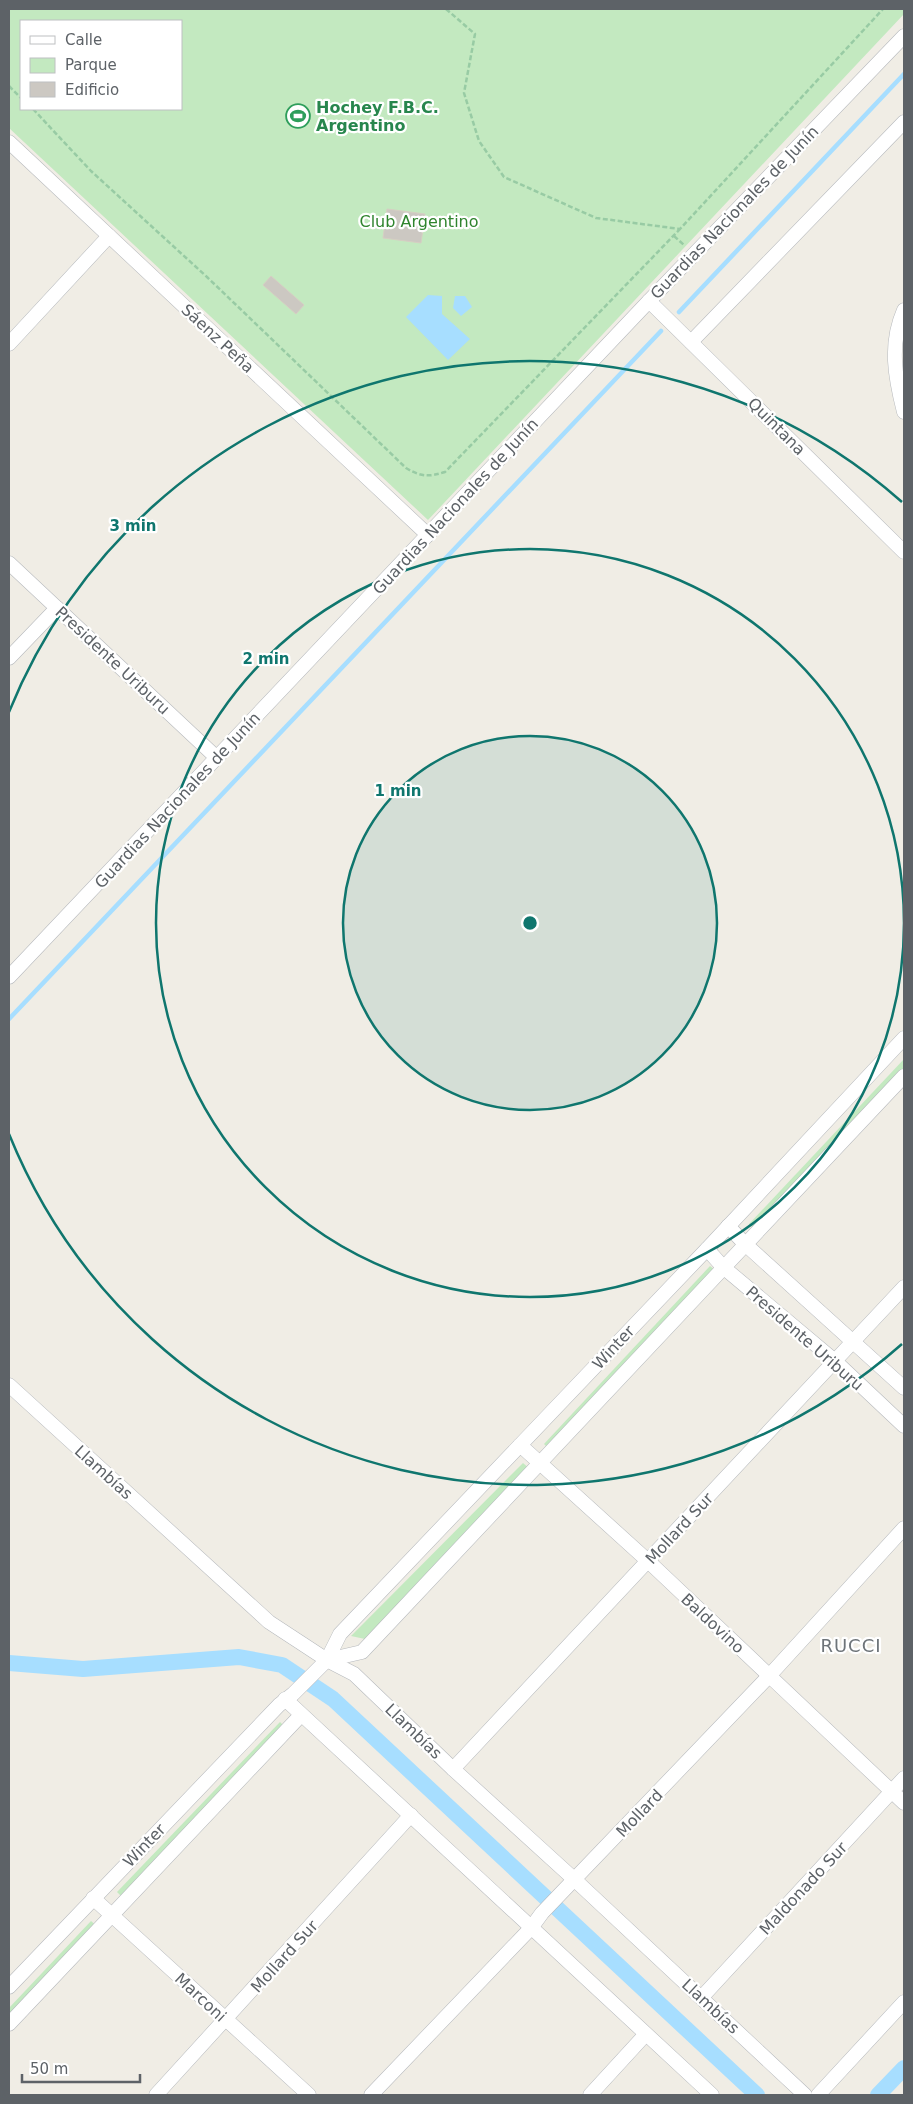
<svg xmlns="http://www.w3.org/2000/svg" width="913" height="2104" viewBox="0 0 913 2104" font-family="'DejaVu Sans',sans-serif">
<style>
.green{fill:#c3e9c0;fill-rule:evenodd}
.water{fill:#a7deff}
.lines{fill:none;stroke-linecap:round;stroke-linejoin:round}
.stream{stroke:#a7deff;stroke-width:4.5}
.canal{stroke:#a7deff;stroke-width:16}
.building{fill:#ccc8c2;stroke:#d6cfc3}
.street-casing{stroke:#b6b9bd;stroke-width:15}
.path{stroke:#98cba4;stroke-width:2.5;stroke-dasharray:5 2.5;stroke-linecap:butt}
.street{stroke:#fff;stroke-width:14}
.ring{fill:none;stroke:#0f766e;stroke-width:2.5}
.labels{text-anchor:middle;stroke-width:4.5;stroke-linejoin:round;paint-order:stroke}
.leisure-label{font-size:16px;font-weight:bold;fill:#27864d;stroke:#fff;text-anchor:start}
.street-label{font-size:16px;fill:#5d6267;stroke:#fff}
.park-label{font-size:16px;fill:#2f842e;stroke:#fff}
.neighbourhood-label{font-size:18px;letter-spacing:1px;fill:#6e7479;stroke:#fff}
.centre{fill:#0f766e;stroke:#fff;stroke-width:2.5}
.ring-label{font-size:15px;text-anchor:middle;font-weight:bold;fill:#0f766e;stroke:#fff;stroke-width:4.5;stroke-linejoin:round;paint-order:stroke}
</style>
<rect width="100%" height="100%" fill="#f0ede5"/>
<g class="green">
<path d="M9 9H904V14L428 520 9 128ZM21 21H181V109H21Z"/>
<polygon points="904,1059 904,1076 757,1232 749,1224"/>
<polygon points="710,1266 716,1271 550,1450 544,1444"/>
<polygon points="523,1463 531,1470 365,1639 351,1636"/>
<polygon points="280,1722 290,1732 127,1902 117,1892"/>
<polygon points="91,1921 100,1929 9,2026 9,2008"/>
</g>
<g class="water">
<polygon points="428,295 442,296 442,314 470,339 448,360 406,317"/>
<polygon points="455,296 465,296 472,307 461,316 453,308"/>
</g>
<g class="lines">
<g class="stream">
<polyline points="679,312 904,74"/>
<polyline points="9,1019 661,331"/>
</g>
<g class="canal">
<polyline points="9,1663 83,1669 239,1657 282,1665 333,1699 757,2095"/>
<polyline points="878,2095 904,2068"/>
</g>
</g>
<g class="building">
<polygon points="387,209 425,214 421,243 383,238"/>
<polygon points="271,276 304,305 296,314 263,285"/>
</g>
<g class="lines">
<g class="street-casing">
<g id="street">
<polyline points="9,142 428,535"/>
<polyline points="649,301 904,552"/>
<path d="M904 310C889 344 895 377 904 412"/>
<polyline points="691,342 904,122"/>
<polyline points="9,344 109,236"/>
<polyline points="9,563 217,758"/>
<polyline points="9,658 57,608"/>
<polyline points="9,977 649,301 904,36"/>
<polyline points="728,1226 745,1244 904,1388"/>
<polyline points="707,1249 723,1267 835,1361 904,1426"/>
<polyline points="9,1385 269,1622 327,1660 354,1674 453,1769 575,1880 805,2095"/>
<polyline points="520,1445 648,1561 904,1803"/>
<polyline points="327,1660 362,1652 904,1076"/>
<polyline points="285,1699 712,2095"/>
<polyline points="453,1769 904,1287"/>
<polyline points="93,1898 309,2095"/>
<polyline points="9,1987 279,1705 293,1694 327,1660 340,1634 707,1249 904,1038"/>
<polyline points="702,1997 904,1778"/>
<polyline points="9,2024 301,1715"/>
<polyline points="156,2095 411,1815"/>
<polyline points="371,2095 531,1928 542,1913 769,1676 904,1528"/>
<polyline points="590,2095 645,2035"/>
<polyline points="818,2095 904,2002"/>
</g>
</g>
<g class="path">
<polyline points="446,9 475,34 464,93 479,141 504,177 596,218 680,229 883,9"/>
<polyline points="9,86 21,98"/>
<path d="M33 109 91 171 207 277 406 468C421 477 429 477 445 472L680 229"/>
<polyline points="674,236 684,245"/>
</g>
<use href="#street" class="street"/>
</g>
<circle cx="530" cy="923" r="187" fill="#0f766e" fill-opacity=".12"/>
<g class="ring">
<circle cx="530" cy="923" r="187"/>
<circle cx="530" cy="923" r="374"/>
<path d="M902 1344A562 562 0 0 1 9 1134M9 712A562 562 0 0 1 902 502"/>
</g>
<defs>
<g id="stadium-ring" transform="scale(1.25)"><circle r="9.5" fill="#fff" stroke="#2e9e5b" stroke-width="1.5"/><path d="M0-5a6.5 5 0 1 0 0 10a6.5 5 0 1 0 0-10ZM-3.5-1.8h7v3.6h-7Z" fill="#2e9e5b"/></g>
</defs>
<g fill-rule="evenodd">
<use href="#stadium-ring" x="298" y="116"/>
</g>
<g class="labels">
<g class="leisure-label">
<text x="316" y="113">Hochey F.B.C.<tspan x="316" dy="18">Argentino</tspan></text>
</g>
<g class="street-label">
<text transform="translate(734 212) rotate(-46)" y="6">Guardias Nacionales de Junín</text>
<text transform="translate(218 338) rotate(43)" y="6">Sáenz Peña</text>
<text transform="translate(777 426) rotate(45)" y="6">Quintana</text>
<text transform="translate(455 506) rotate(-47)" y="6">Guardias Nacionales de Junín</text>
<text transform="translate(113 660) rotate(43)" y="6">Presidente Uriburu</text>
<text transform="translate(177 800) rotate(-47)" y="6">Guardias Nacionales de Junín</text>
<text transform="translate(805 1338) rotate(41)" y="6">Presidente Uriburu</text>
<text transform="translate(613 1347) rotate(-47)" y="6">Winter</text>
<text transform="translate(104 1472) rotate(42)" y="6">Llambías</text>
<text transform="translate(679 1528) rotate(-47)" y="6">Mollard Sur</text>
<text transform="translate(713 1623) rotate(43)" y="6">Baldovino</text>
<text transform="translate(414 1731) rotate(44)" y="6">Llambías</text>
<text transform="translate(639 1813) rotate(-46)" y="6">Mollard</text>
<text transform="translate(144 1845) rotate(-46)" y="6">Winter</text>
<text transform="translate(803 1888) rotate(-47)" y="6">Maldonado Sur</text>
<text transform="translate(284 1956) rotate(-48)" y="6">Mollard Sur</text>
<text transform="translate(201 1997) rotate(43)" y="6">Marconi</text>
<text transform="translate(711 2006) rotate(43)" y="6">Llambías</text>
</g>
<g class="park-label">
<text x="419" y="227">Club Argentino</text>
</g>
<g class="neighbourhood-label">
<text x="851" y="1652">RUCCI</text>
</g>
</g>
<circle cx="530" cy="923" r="8" class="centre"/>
<g class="ring-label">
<text x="133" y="531">3 min</text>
<text x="266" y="664">2 min</text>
<text x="398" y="796">1 min</text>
</g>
<rect width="913" height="2104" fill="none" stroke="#5d6267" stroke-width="20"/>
<rect x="20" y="20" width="162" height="90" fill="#ffffff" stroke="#bec0c2"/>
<rect x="30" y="36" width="25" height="8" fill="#ffffff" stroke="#bec0c2"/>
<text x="65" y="45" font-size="15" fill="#5d6267">Calle</text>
<rect x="30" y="58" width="25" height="15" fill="#c3e9c0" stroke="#bec0c2"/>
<text x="65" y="70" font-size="15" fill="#5d6267">Parque</text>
<rect x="30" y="82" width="25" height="15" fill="#ccc8c2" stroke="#bec0c2"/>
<text x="65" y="95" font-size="15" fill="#5d6267">Edificio</text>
<path d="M22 2074v8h118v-8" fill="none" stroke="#5d6267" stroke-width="2.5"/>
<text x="30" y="2074" font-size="15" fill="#5d6267" stroke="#ffffff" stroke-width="4" paint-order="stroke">50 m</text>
</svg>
